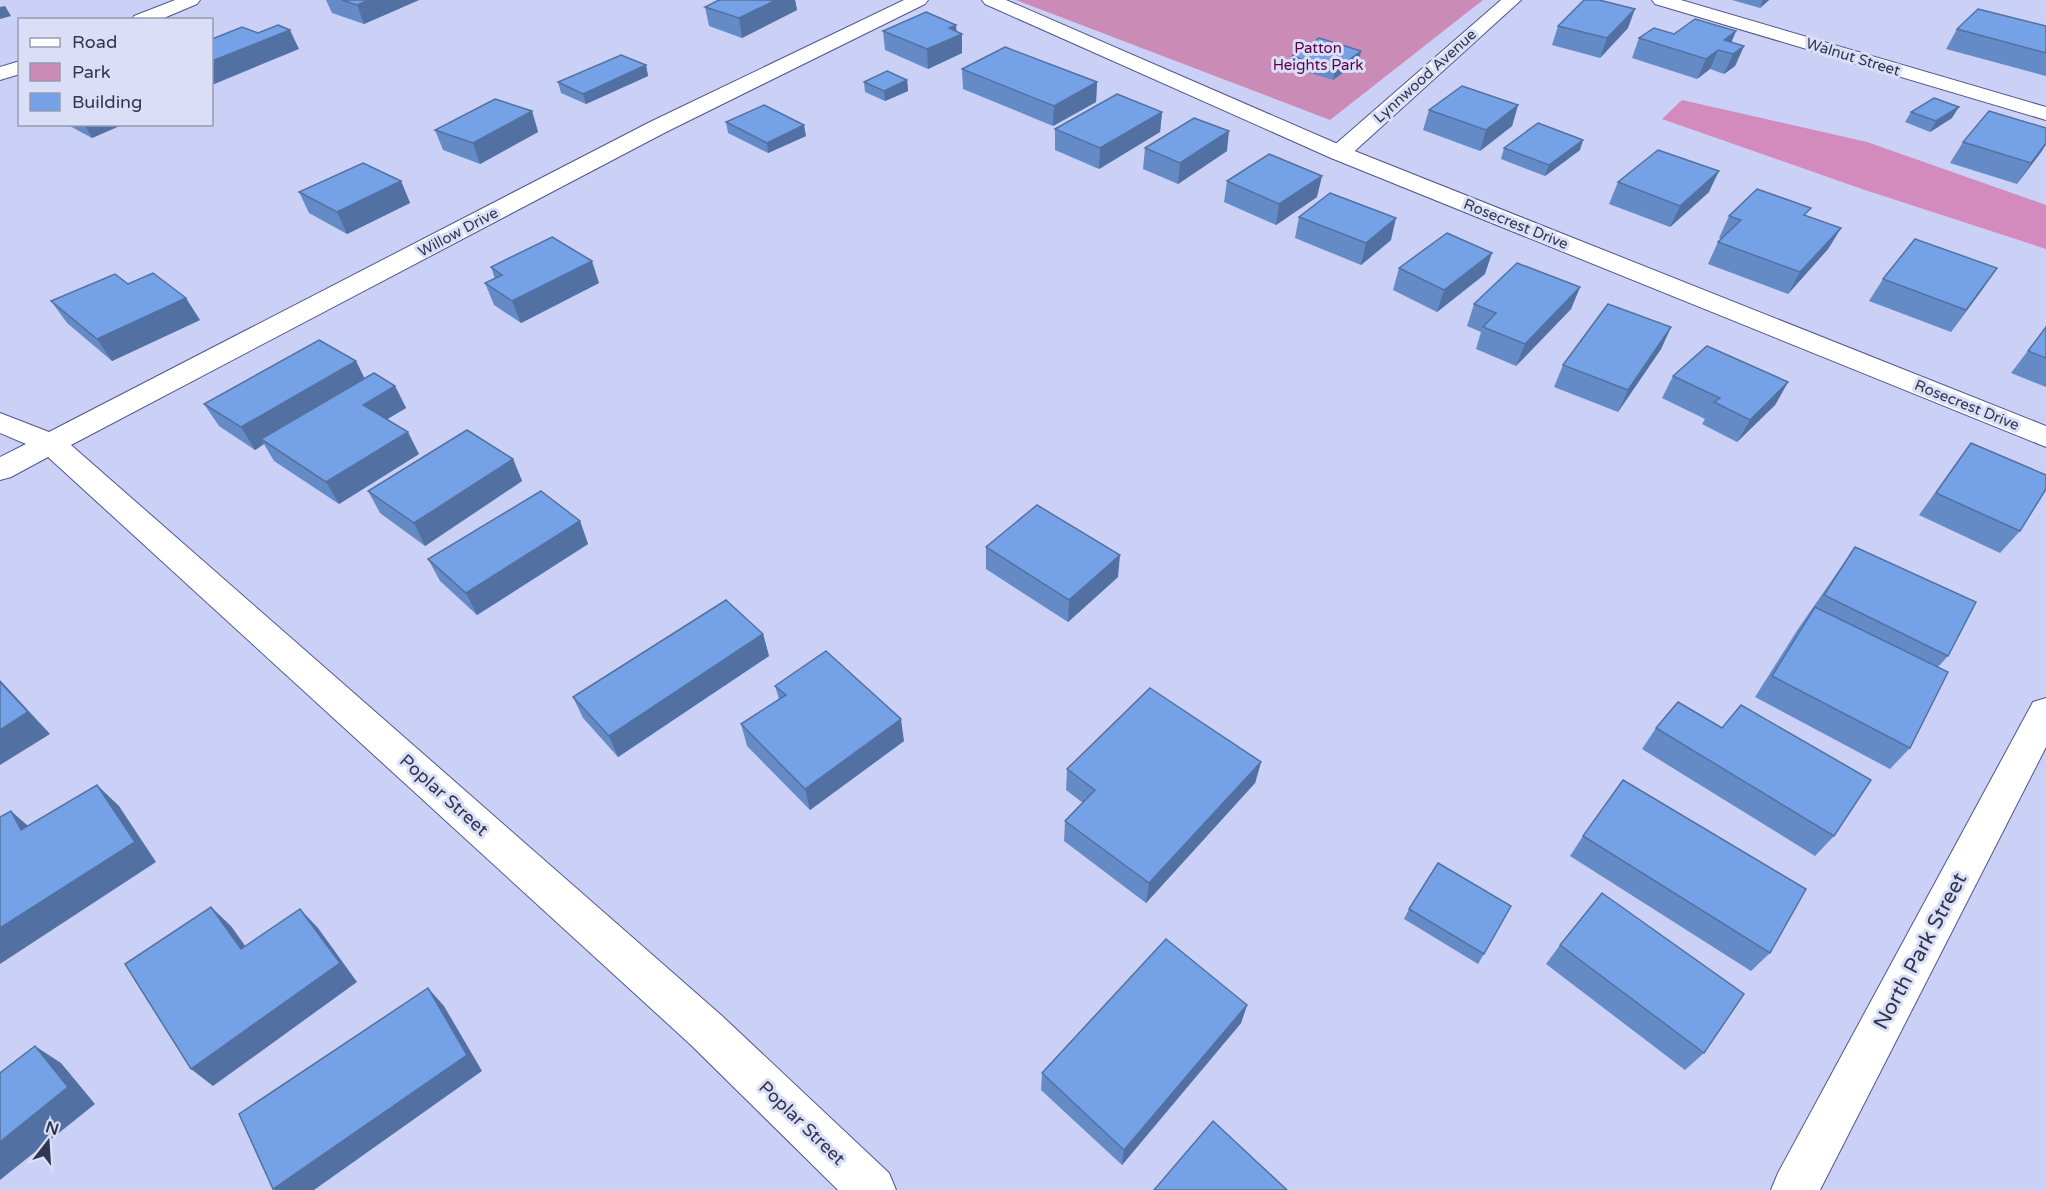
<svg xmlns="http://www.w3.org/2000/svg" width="2046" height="1190" viewBox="0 0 2046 1190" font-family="'Varela Round',sans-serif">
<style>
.green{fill:#ca8cb7}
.forest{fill:#d38abd}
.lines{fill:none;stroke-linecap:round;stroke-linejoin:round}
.minor-casing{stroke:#51568c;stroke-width:2}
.tertiary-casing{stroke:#51568c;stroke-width:2}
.secondary-casing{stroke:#51568c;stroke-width:2}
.minor{fill:#fff;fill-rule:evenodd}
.tertiary{fill:#fff;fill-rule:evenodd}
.secondary{fill:#fff;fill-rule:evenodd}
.wall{fill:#658bc7}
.shaded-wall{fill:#5271a2}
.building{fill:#75a2e7;stroke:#5271a2;stroke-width:1.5}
.labels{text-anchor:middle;stroke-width:6;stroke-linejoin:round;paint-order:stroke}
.far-park-label{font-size:15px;fill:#5b004a;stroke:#dadef7}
.far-street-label{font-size:15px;fill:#32354e;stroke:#dadef7}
.street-label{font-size:18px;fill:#32354e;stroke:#dadef7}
.near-street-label{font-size:21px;fill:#32354e;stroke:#dadef7}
</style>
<rect width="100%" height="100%" fill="#cad0f6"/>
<polygon class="green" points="1016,0 1483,0 1330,120"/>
<polygon class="forest" points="1682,100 1867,142 2046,205 2046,249 1862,189 1662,119"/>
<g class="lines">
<g class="minor-casing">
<g id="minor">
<polygon points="904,0 928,0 925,4 666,132 71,445 721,1015 889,1173 896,1190 838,1190 691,1045 48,457 11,477 0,480 0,457 26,444 0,433 0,413 49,432 650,122"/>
<polygon points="1501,0 1521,0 1347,158 1339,160 1331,158 1328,153 1331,148"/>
<polygon points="1652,0 1681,0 2046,107 2046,120 1655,4"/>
<polygon points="2046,698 2046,747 1820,1190 1771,1190 1778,1173 2033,702"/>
</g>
</g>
<g class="tertiary-casing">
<polygon id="tertiary" points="982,0 1006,0 1347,148 2046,426 2046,447 1331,158 985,4"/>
</g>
<g class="secondary-casing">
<g id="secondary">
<polygon points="175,0 200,0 197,4 159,20 132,20 134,16"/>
<polygon points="20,61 20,74 0,80 0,67"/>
</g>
</g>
<use href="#minor" class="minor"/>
<use href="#tertiary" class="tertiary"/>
<use href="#secondary" class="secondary"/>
</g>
<g class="wall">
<polygon points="326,0 419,0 364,24 332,13"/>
<polygon points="719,0 795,0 797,10 742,38 709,26 705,7"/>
<polygon points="1732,0 1769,0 1760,8"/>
<polygon points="1558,26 1628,28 1600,58 1552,45"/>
<polygon points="2046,26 2046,76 1946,49 1957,29"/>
<polygon points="883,31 957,32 962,34 962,53 928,69 885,50"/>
<polygon points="1736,31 1731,42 1744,46 1735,66 1724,74 1710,69 1697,79 1632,58 1639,38 1674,34"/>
<polygon points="1292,56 1359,61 1333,80 1290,67"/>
<polygon points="646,65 648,76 586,104 561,93 558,82"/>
<polygon points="962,69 1097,82 1096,102 1053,126 963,89"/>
<polygon points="907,80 908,91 885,101 865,92 864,82"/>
<polygon points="1518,105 1512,126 1480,151 1423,130 1429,110"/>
<polygon points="532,111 538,132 480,164 443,150 435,130"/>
<polygon points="1162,112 1160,132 1099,169 1055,150 1055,129"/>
<polygon points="1911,112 1952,118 1930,132 1905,122"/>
<polygon points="726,122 806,136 768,153 728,133"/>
<polygon points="66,124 124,124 92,138"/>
<polygon points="2046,128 2046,145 2017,184 1950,163 1963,142"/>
<polygon points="1145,148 1227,151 1178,184 1143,169"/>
<polygon points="1504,148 1580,150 1545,176 1501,159"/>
<polygon points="401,181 410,203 347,234 309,213 299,192"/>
<polygon points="1227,181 1317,197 1276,225 1224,202"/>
<polygon points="1618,182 1709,192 1670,227 1609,204"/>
<polygon points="1729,216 1806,216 1841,228 1828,249 1788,294 1708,264 1718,242 1722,239 1719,238"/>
<polygon points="1299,217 1391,240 1361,265 1295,238"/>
<polygon points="491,267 599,283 521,323 494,305 485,283 495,279"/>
<polygon points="1399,268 1485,274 1437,312 1393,290"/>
<polygon points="1997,268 1951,332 1869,301 1883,279"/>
<polygon points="128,284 200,320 112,361 67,323 51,301"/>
<polygon points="1580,287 1571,309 1516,366 1476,349 1481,332 1467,326 1474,304"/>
<polygon points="1671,327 1661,349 1618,412 1554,387 1563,365"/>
<polygon points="2046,327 2046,387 2011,373"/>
<polygon points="1673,376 1788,382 1775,405 1737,442 1702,424 1705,419 1662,398"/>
<polygon points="365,378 395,386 406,408 387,419 419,454 339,504 274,461 264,444 255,450 219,426 204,404"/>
<polygon points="1971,443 2020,531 2000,553 1919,515 1954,466"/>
<polygon points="513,459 522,481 425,546 380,513 368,491"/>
<polygon points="580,521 588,544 477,615 440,581 428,559"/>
<polygon points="986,547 1118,577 1068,622 986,569"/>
<polygon points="1855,547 1948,656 1938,667 1910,748 1890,769 1755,697 1798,629"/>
<polygon points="763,634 769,656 618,757 583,718 573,697"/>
<polygon points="775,686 904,741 810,810 747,746 741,724 779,699"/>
<polygon points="1656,728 1834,836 1815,856 1642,749"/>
<polygon points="1261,762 1255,783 1146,903 1064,841 1065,821 1083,803 1066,790 1067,769"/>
<polygon points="1583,836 1770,953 1751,971 1570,856"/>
<polygon points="1409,909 1484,954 1478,964 1404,919"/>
<polygon points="1560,945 1704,1053 1685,1070 1546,964"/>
<polygon points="1247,1005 1241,1023 1122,1165 1041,1090 1042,1073"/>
</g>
<g class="shaded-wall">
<polygon points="369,0 419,0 364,24 357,5"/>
<polygon points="776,0 795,0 797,10 742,38 739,18"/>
<polygon points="1763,0 1769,0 1760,8"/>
<polygon points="5,6 11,16 0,19 0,7"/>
<polygon points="1635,9 1628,28 1600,58 1607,38"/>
<polygon points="956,25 957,36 962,34 962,53 928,69 927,49 949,28"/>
<polygon points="290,30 299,49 212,85 212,61"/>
<polygon points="1736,31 1728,51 1724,40"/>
<polygon points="1744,46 1735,66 1724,74 1733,54"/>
<polygon points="1718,50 1710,69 1697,79 1706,59"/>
<polygon points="1361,51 1359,61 1333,80 1335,70"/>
<polygon points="646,65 648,76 586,104 583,94"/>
<polygon points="907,80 908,91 885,101 884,91"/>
<polygon points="1097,82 1096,102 1053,126 1054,106"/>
<polygon points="1518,105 1512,126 1480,151 1486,130"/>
<polygon points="1959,107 1952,118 1930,132 1936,121"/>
<polygon points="532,111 538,132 480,164 473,143"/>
<polygon points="1162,112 1160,132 1099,169 1100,148"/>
<polygon points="84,124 124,124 92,138"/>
<polygon points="804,125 806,136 768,153 767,143"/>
<polygon points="1229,131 1227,151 1178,184 1180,163"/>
<polygon points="1583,140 1580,150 1545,176 1549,165"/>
<polygon points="2046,143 2042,151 2017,184 2031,163"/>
<polygon points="1719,171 1709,192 1670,227 1680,206"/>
<polygon points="1322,176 1317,197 1276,225 1279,204"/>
<polygon points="401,181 410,203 347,234 337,212"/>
<polygon points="1396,218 1391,240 1361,265 1366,243"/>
<polygon points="1841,228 1828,249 1788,294 1800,272"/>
<polygon points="1492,253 1485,274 1437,312 1444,290"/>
<polygon points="592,261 599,283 521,323 512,301"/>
<polygon points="1997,268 1982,290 1951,332 1966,310"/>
<polygon points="1580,287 1571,309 1516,366 1525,344"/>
<polygon points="186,298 200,320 112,361 97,339"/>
<polygon points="1671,327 1661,349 1618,412 1628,390"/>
<polygon points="356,361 367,383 261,439 264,444 255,450 241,427"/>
<polygon points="1788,382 1775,405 1737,442 1750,420"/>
<polygon points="395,386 406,408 374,427 363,405"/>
<polygon points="408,432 419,454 339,504 326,482"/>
<polygon points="513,459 522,481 425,546 414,523"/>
<polygon points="580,521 588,544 477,615 466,593"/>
<polygon points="1120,555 1118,577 1068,622 1069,600"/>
<polygon points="763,634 769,656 618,757 609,736"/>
<polygon points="0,680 50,734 0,765"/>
<polygon points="901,719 904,741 810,810 805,789"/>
<polygon points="1261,762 1255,783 1146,903 1149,883"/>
<polygon points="97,785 119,806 156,862 0,964 0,928"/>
<polygon points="11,811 35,832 21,830"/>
<polygon points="211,907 231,926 261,968 241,949"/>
<polygon points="300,909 318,928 357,982 213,1086 191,1069"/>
<polygon points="428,988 444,1006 482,1071 314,1190 275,1190 273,1189"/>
<polygon points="1247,1005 1241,1023 1122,1165 1124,1150"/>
<polygon points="35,1046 61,1063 95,1104 0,1180 0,1142"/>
</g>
<g class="building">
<polygon points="342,0 369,0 357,5"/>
<polygon points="719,0 776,0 739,18 705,7"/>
<polygon points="1584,0 1599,0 1635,9 1607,38 1558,26"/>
<polygon points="1978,9 2046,26 2046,53 1957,29"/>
<polygon points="926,12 956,25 949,28 962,34 927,49 883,31"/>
<polygon points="1695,19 1736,31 1724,40 1744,46 1733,54 1718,50 1706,59 1639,38 1654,28 1674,34"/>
<polygon points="278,25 290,30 212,61 212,39 242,27 258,33"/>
<polygon points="1319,38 1361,51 1335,70 1292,56"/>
<polygon points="1005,47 1097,82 1054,106 962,69"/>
<polygon points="621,55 646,65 583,94 558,82"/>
<polygon points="887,71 907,80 884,91 864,82"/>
<polygon points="1462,86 1518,105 1486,130 1429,110"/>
<polygon points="1117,94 1162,112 1100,148 1055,129"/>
<polygon points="1934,98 1959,107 1936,121 1911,112"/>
<polygon points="495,99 532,111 473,143 435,130"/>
<polygon points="764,105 804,125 767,143 726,122"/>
<polygon points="1989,111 2046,128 2046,143 2031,163 1963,142"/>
<polygon points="1194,118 1229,131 1180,163 1145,148"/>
<polygon points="1538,123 1583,140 1549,165 1504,148"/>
<polygon points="1658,150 1719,171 1680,206 1618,182"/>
<polygon points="1269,154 1322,176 1279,204 1227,181"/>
<polygon points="363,163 401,181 337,212 299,192"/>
<polygon points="1757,189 1811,208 1804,215 1841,228 1800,272 1718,242 1741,220 1729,216"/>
<polygon points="1330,193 1396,218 1366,243 1299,217"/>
<polygon points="1447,233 1492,253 1444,290 1399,268"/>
<polygon points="552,237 592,261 512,301 485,283 502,275 491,267"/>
<polygon points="1915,239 1997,268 1966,310 1883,279"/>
<polygon points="1517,263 1580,287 1525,344 1483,327 1496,313 1474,304"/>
<polygon points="153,273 186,298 97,339 51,301 115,274 128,284"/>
<polygon points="1608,304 1671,327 1628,390 1563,365"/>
<polygon points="2046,327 2046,358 2028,351"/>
<polygon points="319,340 356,361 241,427 204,404"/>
<polygon points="1707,346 1788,382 1750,420 1714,402 1720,398 1673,376"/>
<polygon points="374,373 395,386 363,405 408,432 326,482 261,439"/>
<polygon points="467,430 513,459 414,523 368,491"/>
<polygon points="1971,443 2046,475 2046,489 2020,531 1936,493"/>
<polygon points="541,491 580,521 466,593 428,559"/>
<polygon points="1037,505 1120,555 1069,600 986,547"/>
<polygon points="1855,547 1976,602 1948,656 1824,595"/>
<polygon points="726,600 763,634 609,736 573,697"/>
<polygon points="1815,607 1948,672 1910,748 1772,676"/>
<polygon points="826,651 901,719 805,789 741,724 786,695 775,686"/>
<polygon points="0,682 28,712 0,730"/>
<polygon points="1150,688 1261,762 1149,883 1065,821 1095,790 1067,769"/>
<polygon points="1678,702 1722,728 1741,705 1871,780 1834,836 1656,728"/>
<polygon points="1623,780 1806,889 1770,953 1583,836"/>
<polygon points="97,785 135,842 0,928 0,817 11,811 21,830"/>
<polygon points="1438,863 1511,906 1484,954 1409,909"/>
<polygon points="1602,893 1744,994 1704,1053 1560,945"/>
<polygon points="211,907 241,949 300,909 340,963 191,1069 125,964"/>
<polygon points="1166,939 1247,1005 1124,1150 1042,1073"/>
<polygon points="428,988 467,1055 273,1189 239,1114"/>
<polygon points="35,1046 68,1087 0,1142 0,1073"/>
<polygon points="1213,1121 1287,1190 1154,1190"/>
</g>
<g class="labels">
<g class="far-park-label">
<text x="1318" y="53">Patton<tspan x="1318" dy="17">Heights Park</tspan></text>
</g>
<g class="far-street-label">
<text transform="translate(1853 57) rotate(17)" y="5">Walnut Street</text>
<text transform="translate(1425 76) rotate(-42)" y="5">Lynnwood Avenue</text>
<text transform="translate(1516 224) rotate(22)" y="5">Rosecrest Drive</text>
<text transform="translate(458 232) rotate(-28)" y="5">Willow Drive</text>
<text transform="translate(1967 405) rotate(22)" y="5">Rosecrest Drive</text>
</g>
<g class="street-label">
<text transform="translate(444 795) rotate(42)" y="6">Poplar Street</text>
<text transform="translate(802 1123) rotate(44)" y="6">Poplar Street</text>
</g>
<g class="near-street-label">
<text transform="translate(1920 951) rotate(-62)" y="7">North Park Street</text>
</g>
</g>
<rect x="18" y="18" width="195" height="108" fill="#dadef7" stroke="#979ab3" stroke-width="1.5"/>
<rect x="30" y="38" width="30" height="9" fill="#ffffff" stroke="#979ab3" stroke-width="1.5"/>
<text x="72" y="48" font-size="18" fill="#32354e">Road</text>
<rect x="30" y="63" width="30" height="18" fill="#ca8cb7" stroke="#979ab3" stroke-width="1.5"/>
<text x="72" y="78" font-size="18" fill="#32354e">Park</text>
<rect x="30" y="93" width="30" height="18" fill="#75a2e7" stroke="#979ab3" stroke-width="1.5"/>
<text x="72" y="108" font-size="18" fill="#32354e">Building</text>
<g transform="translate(48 1142) rotate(17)" stroke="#dadef7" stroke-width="4.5" paint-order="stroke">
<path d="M0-4.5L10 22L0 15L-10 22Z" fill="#32354e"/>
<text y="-9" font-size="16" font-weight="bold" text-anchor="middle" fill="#32354e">N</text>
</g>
</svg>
